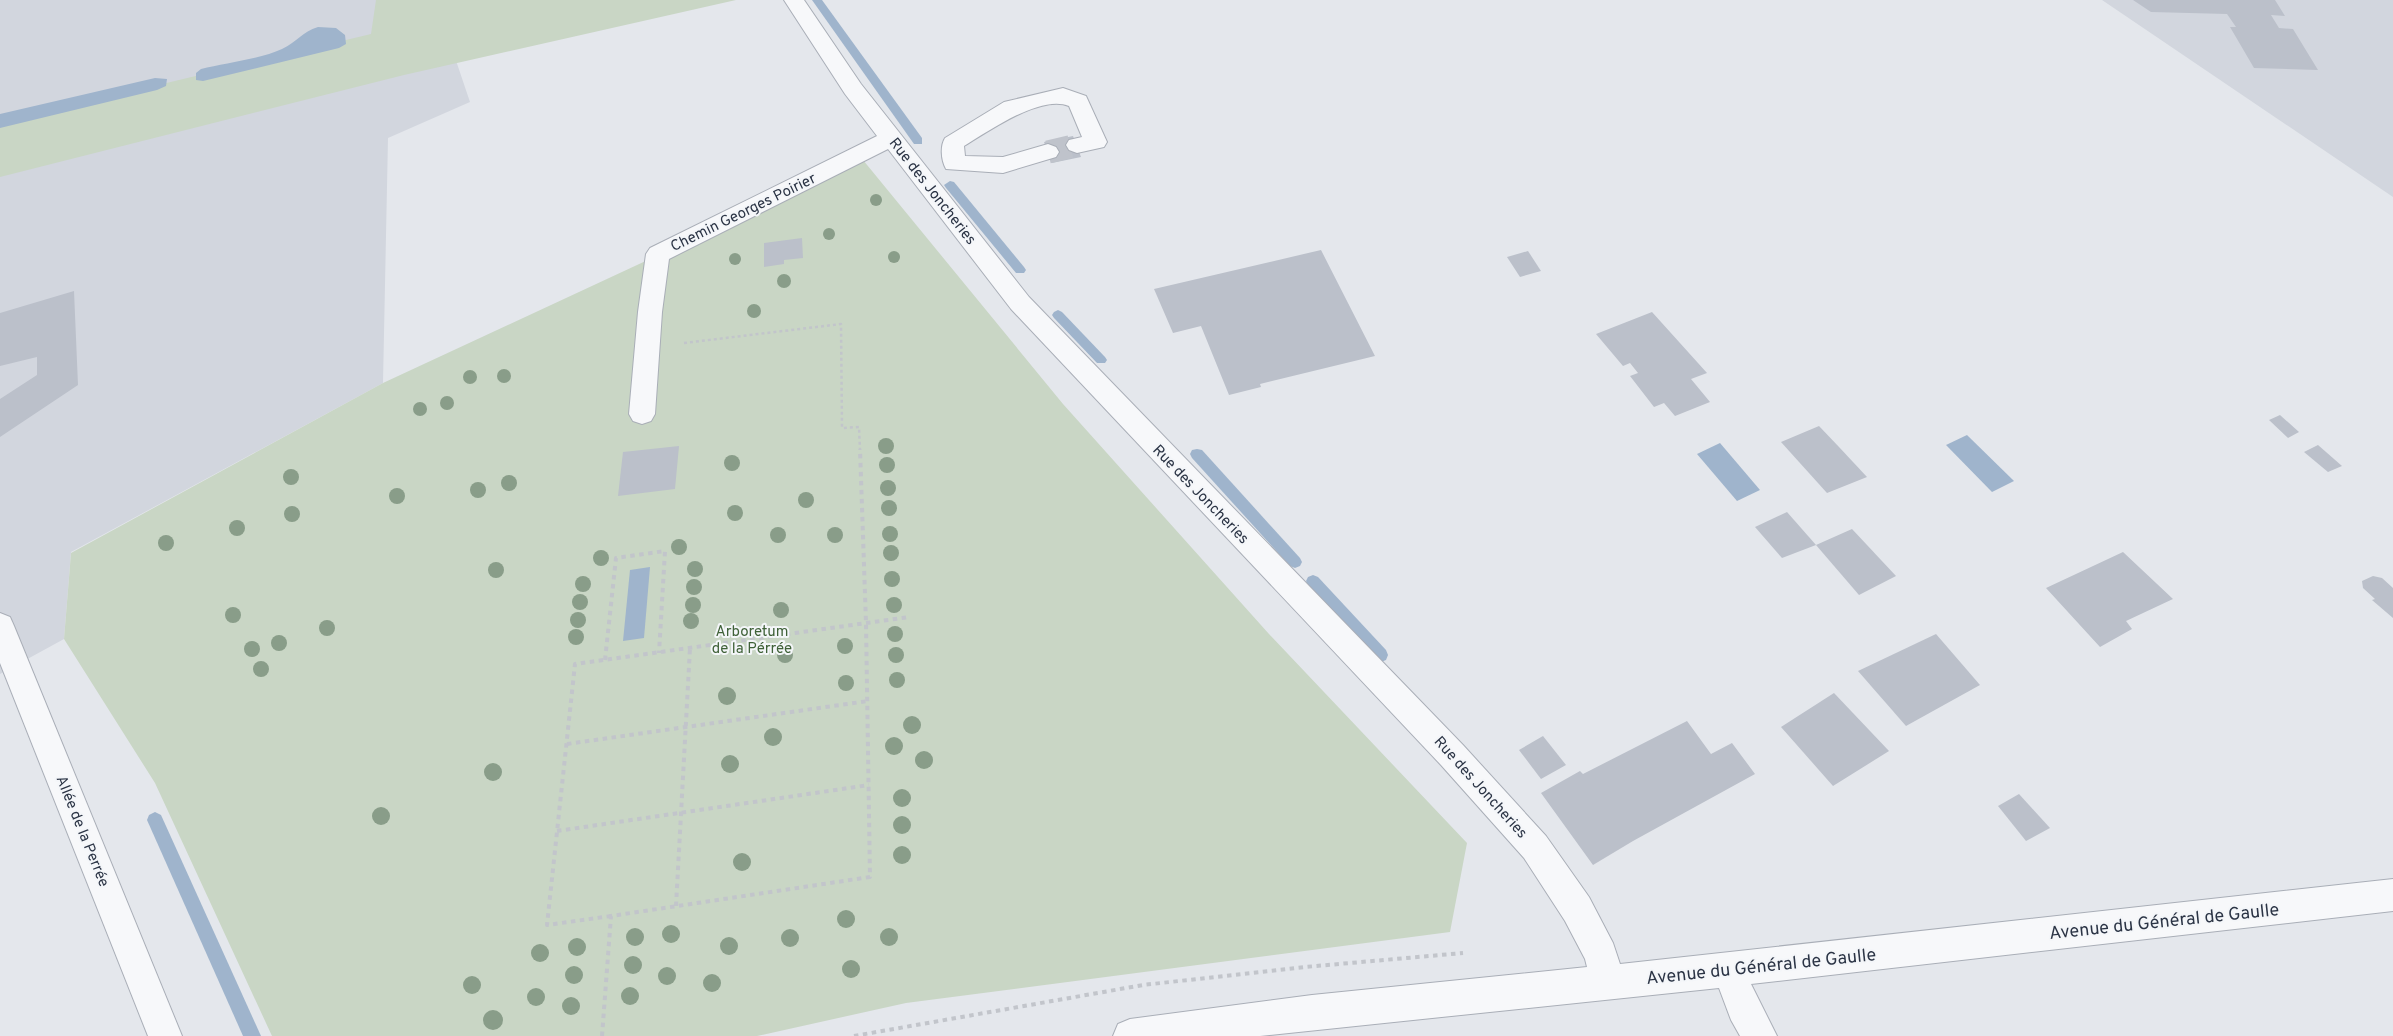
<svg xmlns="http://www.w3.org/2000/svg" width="2393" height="1036" viewBox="0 0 2393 1036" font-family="Overpass,sans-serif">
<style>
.built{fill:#d2d6de}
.green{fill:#c9d6c5}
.water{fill:#9fb4cc}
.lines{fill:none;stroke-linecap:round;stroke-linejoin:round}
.stream{fill:#9fb4cc;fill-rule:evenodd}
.building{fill:#bbc0ca}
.minor-tunnel{stroke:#bfc3cb;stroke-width:23;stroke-dasharray:23 12;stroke-linecap:butt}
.minor-casing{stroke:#a9aeb7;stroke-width:2}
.path-far1{stroke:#c2c5cb;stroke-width:2.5;stroke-dasharray:3 3;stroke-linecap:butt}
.path{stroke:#c2c5cb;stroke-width:4;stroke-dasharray:4.5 4.5;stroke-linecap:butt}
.minor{fill:#f7f8fa;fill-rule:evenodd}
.tree{fill:#899d89}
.labels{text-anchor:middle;stroke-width:4;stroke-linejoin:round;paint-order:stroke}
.street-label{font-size:15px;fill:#2b3445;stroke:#f4f6f9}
.park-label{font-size:15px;fill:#3f6138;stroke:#f4f6f9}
.near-street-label{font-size:18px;fill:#2b3445;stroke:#f4f6f9}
</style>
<rect width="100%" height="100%" fill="#e4e7ec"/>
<g class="built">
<polygon points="0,0 402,0 447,34 470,102 388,138 383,383 71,552 64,639 0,674"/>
<polygon points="2102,0 2393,0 2393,197"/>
</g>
<g class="green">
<polygon points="376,0 736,0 404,75 0,177 0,123 371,34"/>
<polygon points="863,160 1063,404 1269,634 1467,843 1450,932 906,1003 757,1036 272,1036 155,783 64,639 71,553 383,383"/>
</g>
<g class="water">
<path d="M318 27 336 28 345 35 346 44 339 48 203 81 196 80V73L201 69C225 63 261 59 282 49 297 42 302 32 318 27Z"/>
<polygon points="155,78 167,79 166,86 157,90 0,128 0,114"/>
<polygon points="1967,435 2014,481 1992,492 1946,445"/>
<polygon points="1720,443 1760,490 1737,501 1697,454"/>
<polygon points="650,567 644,638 623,641 630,570"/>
</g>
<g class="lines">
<g class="stream">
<polygon points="812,0 822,0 922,138 922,144 914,144"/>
<polygon points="950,181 954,182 1024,267 1026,270 1024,273 1016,273 946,188 944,185"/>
<polygon points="1058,310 1062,312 1105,357 1107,360 1105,363 1097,363 1054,318 1052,315 1054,312"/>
<polygon points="1197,449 1202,450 1300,558 1302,562 1300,566 1295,568 1290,566 1192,458 1190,454 1192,450"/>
<polygon points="1313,575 1318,577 1386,650 1388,655 1386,660 1381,662 1376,660 1308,585 1306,581 1308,577"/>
<polygon points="155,812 161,815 261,1036 243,1036 147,820 149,815"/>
</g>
</g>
<g class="building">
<polygon points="2133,0 2275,0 2285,16 2271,15 2279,28 2293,29 2318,70 2254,68 2230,27 2236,27 2227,14 2151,12"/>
<polygon points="1073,136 1081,157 1052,163 1044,142"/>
<polygon points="802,238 803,258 784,260 784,264 764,267 764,243"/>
<polygon points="1321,250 1375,356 1260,384 1261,387 1229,395 1201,326 1173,333 1154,289"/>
<polygon points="1528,251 1541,271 1520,277 1507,257"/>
<polygon points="74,291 78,385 0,437 0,399 37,375 37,357 0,366 0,313"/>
<polygon points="1652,312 1707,373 1691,379 1710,402 1675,416 1664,403 1654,407 1630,376 1638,373 1630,363 1623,366 1596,334"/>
<polygon points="2280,415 2299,432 2288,438 2269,420"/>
<polygon points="1819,426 1839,447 1867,477 1827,493 1781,442"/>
<polygon points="2318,445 2342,466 2328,472 2304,452"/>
<polygon points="679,446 675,489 618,496 623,452"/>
<polygon points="1787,512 1816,545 1782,558 1755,527"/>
<polygon points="1852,529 1896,576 1859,595 1816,545"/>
<polygon points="2123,552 2173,599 2126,621 2132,629 2100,647 2046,588"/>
<polygon points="2373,576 2382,578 2393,588 2393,618 2372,600 2375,599 2363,588 2362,581"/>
<polygon points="1936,634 1980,685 1906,726 1858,671"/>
<polygon points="1834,693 1889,751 1833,786 1781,727"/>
<polygon points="1687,721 1711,754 1732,743 1755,774 1633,841 1593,865 1541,793 1580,771 1583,774"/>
<polygon points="1543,736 1566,765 1541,779 1519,750"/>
<polygon points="2019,794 2050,828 2026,841 1998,806"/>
</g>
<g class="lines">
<polyline class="minor-tunnel" points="1048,152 1077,145"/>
<g class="minor-casing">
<g id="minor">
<polygon points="784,0 804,0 861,84 1029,297 1463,745 1546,836 1589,897 1613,943 1620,964 2393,879 2393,911 1751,984 1777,1036 1740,1036 1731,1020 1719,988 1260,1036 1113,1036 1118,1024 1130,1019 1312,995 1587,967 1585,959 1565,921 1524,858 1441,765 1011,309 888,149 669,259 662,312 655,414 651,421 642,424 633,421 629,414 638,312 646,254 650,248 877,136 845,94"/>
<path d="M1063 88 1086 96 1107 142 1104 147 1077 153 1069 150 1066 145 1069 140 1082 137 1069 106C1041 94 989 131 964 146L965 156 1003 157 1048 144 1056 147 1059 152 1056 157 1003 173 946 169C941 160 940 146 945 138L1004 102Z"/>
<polygon points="0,613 10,617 14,626 182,1036 148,1036 0,663"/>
</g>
</g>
<polyline class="path-far1" points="684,343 841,324 842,428 859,427 860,450"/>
<g class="path">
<polyline points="605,660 616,558 665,551 659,653"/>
<polyline points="567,744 868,701"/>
<polyline points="557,831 869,785"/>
<polyline points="676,906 690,648"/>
<polyline points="611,916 547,925 575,664 909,617"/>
<polyline points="602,1036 611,916 870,877 866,623 860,449"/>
<polyline points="854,1036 1143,985 1305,967 1463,953"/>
</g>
<use href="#minor" class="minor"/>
</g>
<g class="tree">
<circle cx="876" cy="200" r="6"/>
<circle cx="829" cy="234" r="6"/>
<circle cx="894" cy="257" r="6"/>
<circle cx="735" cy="259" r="6"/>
<circle cx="784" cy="281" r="7"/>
<circle cx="754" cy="311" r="7"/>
<circle cx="504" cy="376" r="7"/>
<circle cx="470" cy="377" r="7"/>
<circle cx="447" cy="403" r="7"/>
<circle cx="420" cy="409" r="7"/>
<circle cx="886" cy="446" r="8"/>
<circle cx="732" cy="463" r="8"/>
<circle cx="887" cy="465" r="8"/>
<circle cx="291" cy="477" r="8"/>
<circle cx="509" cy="483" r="8"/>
<circle cx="888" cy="488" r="8"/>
<circle cx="478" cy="490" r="8"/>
<circle cx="397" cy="496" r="8"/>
<circle cx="806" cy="500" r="8"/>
<circle cx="889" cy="508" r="8"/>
<circle cx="735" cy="513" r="8"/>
<circle cx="292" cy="514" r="8"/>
<circle cx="237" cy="528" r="8"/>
<circle cx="890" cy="534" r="8"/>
<circle cx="778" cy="535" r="8"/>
<circle cx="835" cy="535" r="8"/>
<circle cx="166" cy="543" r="8"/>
<circle cx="679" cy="547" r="8"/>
<circle cx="891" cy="553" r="8"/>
<circle cx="601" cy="558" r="8"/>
<circle cx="695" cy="569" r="8"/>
<circle cx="496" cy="570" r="8"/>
<circle cx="892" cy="579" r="8"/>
<circle cx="583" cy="584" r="8"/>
<circle cx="694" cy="587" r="8"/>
<circle cx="580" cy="602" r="8"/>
<circle cx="693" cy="605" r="8"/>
<circle cx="894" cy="605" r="8"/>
<circle cx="781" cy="610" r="8"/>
<circle cx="233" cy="615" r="8"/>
<circle cx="578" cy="620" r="8"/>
<circle cx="691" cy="621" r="8"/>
<circle cx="327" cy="628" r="8"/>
<circle cx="895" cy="634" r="8"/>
<circle cx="576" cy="637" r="8"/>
<circle cx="279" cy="643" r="8"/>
<circle cx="845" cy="646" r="8"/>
<circle cx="252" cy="649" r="8"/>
<circle cx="785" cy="655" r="8"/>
<circle cx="896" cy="655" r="8"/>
<circle cx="261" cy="669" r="8"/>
<circle cx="897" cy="680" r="8"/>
<circle cx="846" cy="683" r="8"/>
<circle cx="727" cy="696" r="9"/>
<circle cx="912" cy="725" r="9"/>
<circle cx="773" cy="737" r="9"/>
<circle cx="894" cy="746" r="9"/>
<circle cx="924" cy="760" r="9"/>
<circle cx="730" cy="764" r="9"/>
<circle cx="493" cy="772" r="9"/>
<circle cx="902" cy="798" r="9"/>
<circle cx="381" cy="816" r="9"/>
<circle cx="902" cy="825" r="9"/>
<circle cx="902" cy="855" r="9"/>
<circle cx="742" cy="862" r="9"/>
<circle cx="846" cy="919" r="9"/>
<circle cx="671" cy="934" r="9"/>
<circle cx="635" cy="937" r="9"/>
<circle cx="889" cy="937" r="9"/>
<circle cx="790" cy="938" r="9"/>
<circle cx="729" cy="946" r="9"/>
<circle cx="577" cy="947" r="9"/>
<circle cx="540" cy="953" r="9"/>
<circle cx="633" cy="965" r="9"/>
<circle cx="851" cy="969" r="9"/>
<circle cx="574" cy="975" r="9"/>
<circle cx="667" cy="976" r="9"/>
<circle cx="712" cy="983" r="9"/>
<circle cx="472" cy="985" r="9"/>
<circle cx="630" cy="996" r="9"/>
<circle cx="536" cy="997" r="9"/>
<circle cx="571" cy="1006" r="9"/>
<circle cx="493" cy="1020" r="10"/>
</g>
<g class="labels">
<g class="street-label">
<text transform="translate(933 191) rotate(52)" y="5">Rue des Joncheries</text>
<text transform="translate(743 212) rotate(-26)" y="5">Chemin Georges Poirier</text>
<text transform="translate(1201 494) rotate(46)" y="5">Rue des Joncheries</text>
<text transform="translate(1481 787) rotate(48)" y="5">Rue des Joncheries</text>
<text transform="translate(83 831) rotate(68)" y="5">Allée de la Perrée</text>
</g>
<g class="park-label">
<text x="752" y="636">Arboretum<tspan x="752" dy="17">de la Pérrée</tspan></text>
</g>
<g class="near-street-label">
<text transform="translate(2164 921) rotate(-6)" y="6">Avenue du Général de Gaulle</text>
<text transform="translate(1761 966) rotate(-6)" y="6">Avenue du Général de Gaulle</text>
</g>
</g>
</svg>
